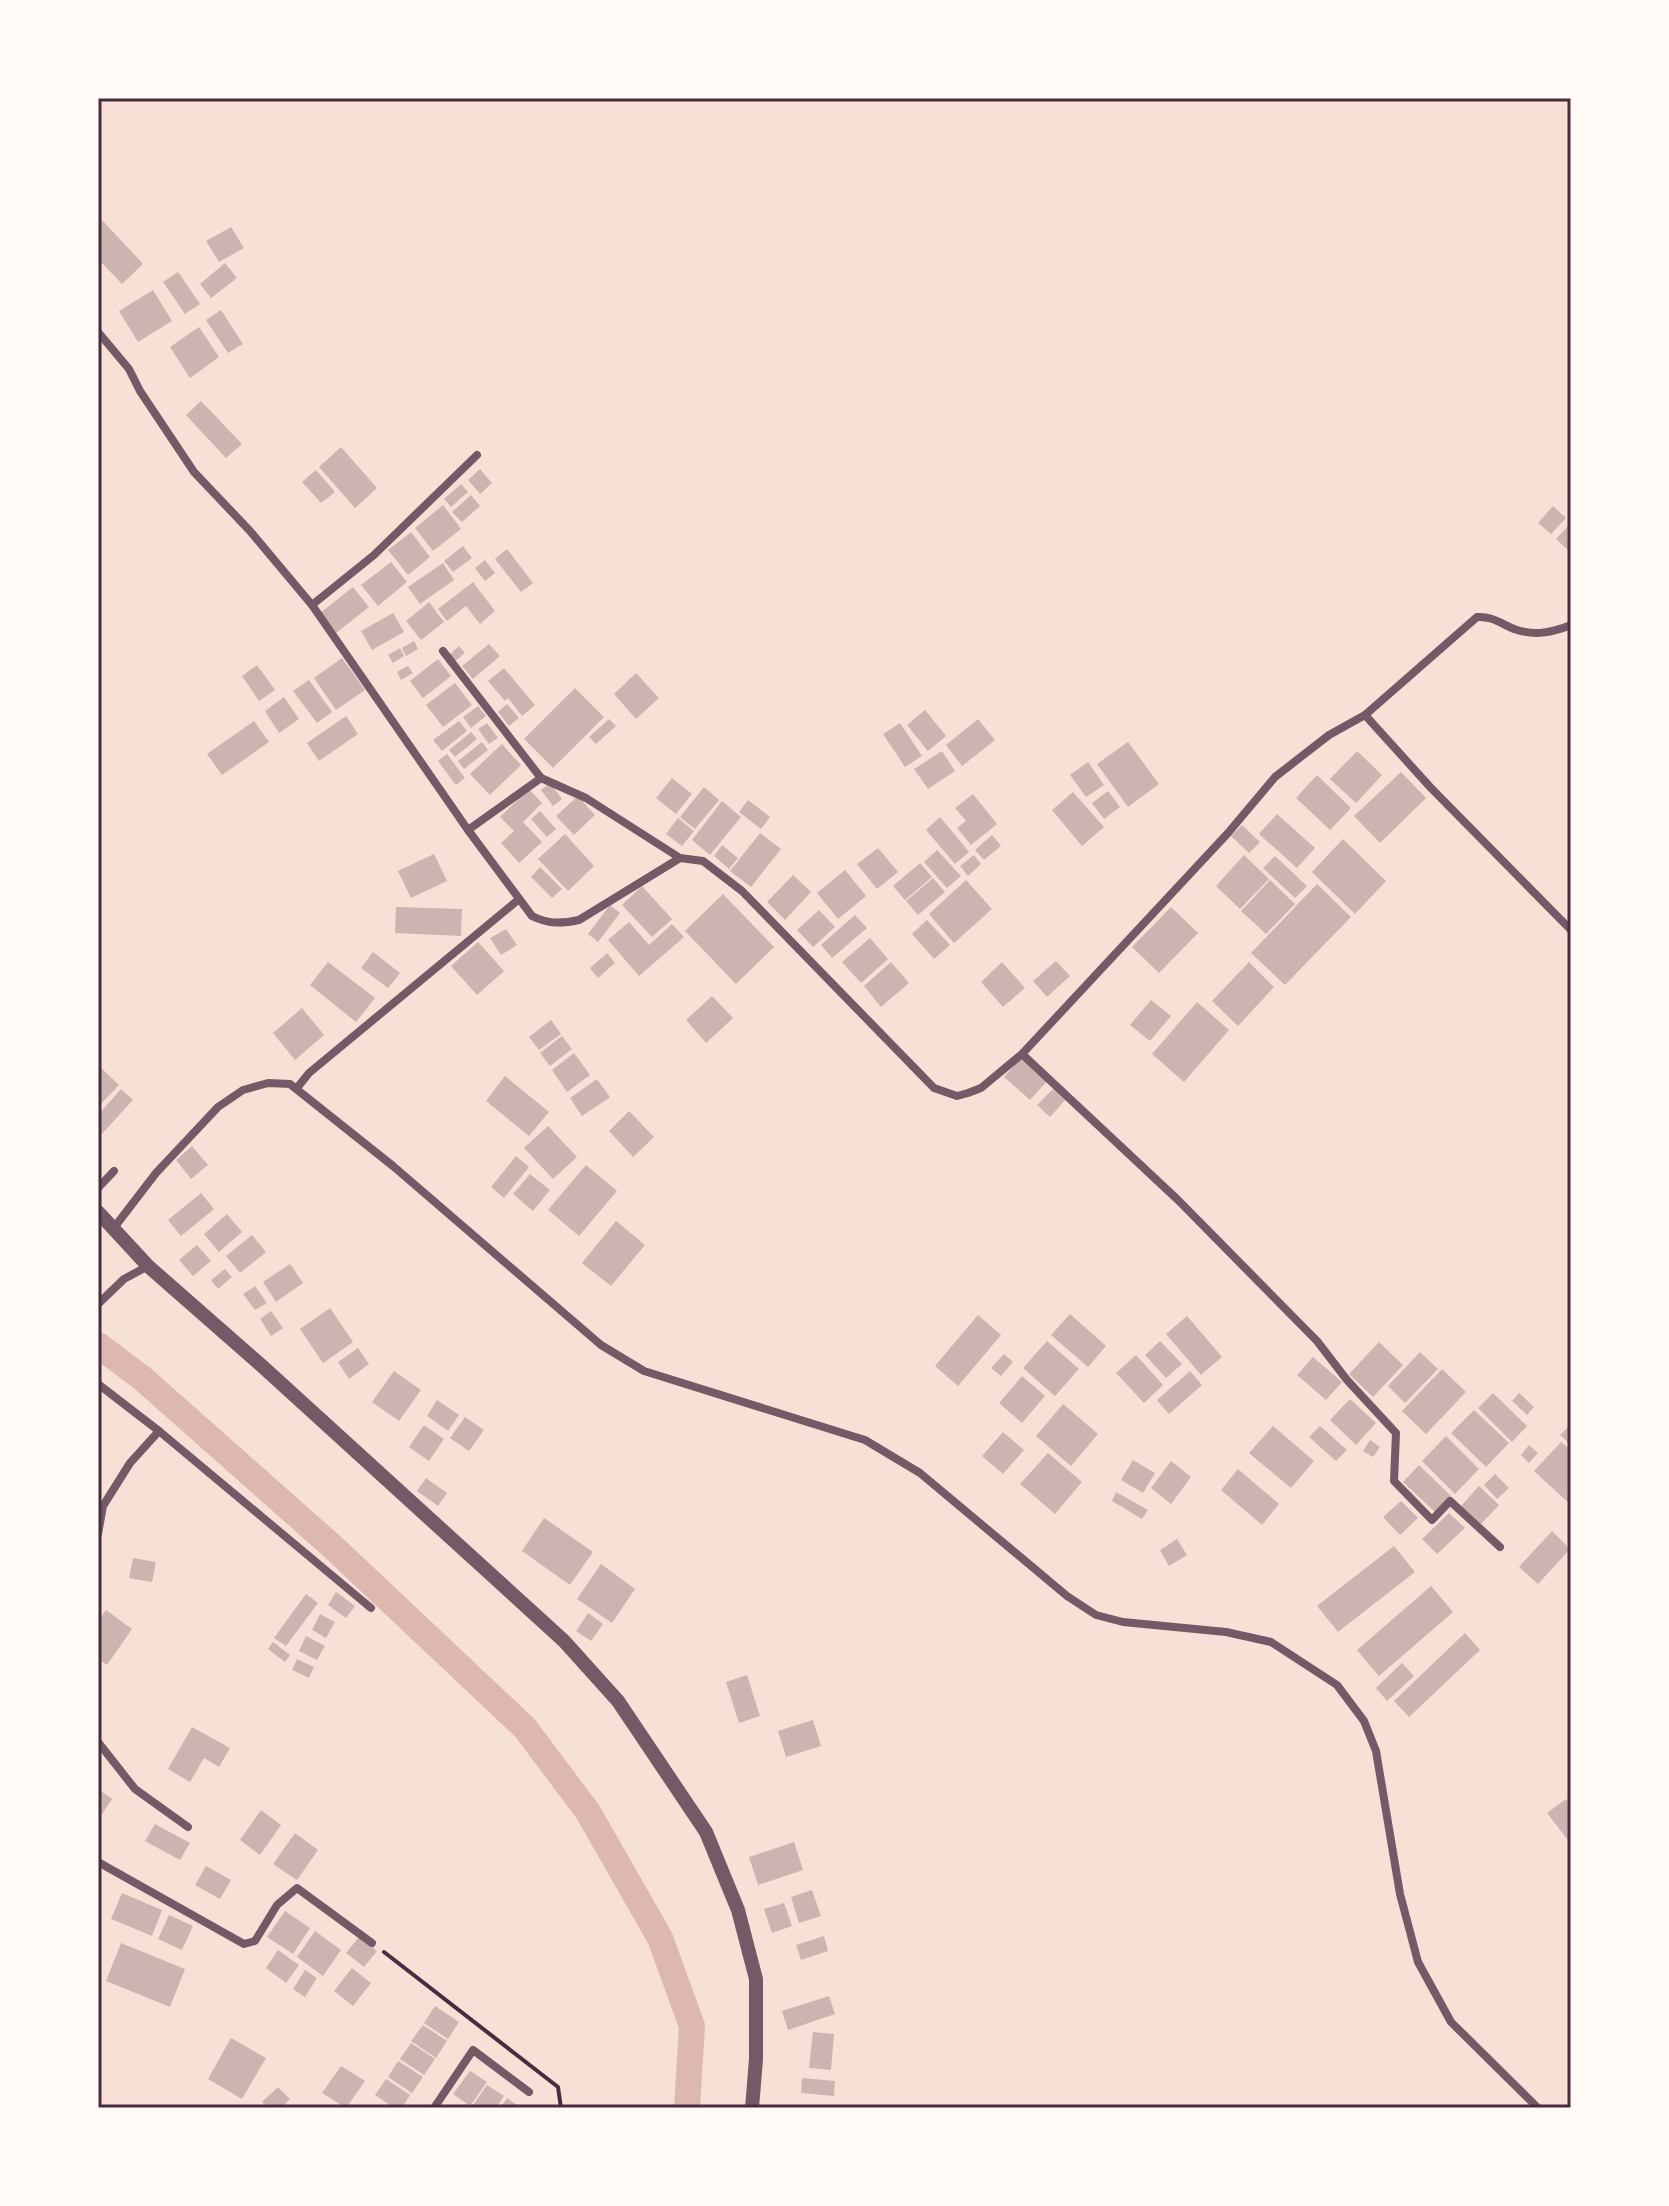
<svg xmlns="http://www.w3.org/2000/svg" width="1669" height="2206" viewBox="0 0 1669 2206" font-family="'Noto Sans',sans-serif">
<style>
.lines{fill:none;stroke-linecap:round;stroke-linejoin:round}
.canal{stroke:#dcb8b0;stroke-width:26}
.building{fill:#ccb4b1}
.path{stroke:#4a2c40;stroke-width:4}
.minor{stroke:#755966;stroke-width:8}
.tertiary{stroke:#755966;stroke-width:14}
.neatline{fill:none;stroke:#4a2c40;stroke-width:3}
</style>
<rect width="100%" height="100%" fill="#f7e1d7"/>
<g class="lines">
<polyline class="canal" points="98,1345 142,1378 334,1548 525,1728 588,1812 660,1938 692,2026 687,2108"/>
</g>
<g class="building">
<polygon points="102,220 143,264 122,284 98,259 98,224"/>
<polygon points="231,227 244,248 219,262 206,241"/>
<polygon points="225,263 237,278 211,298 200,284"/>
<polygon points="178,272 200,304 185,314 163,282"/>
<polygon points="153,290 172,321 138,342 119,311"/>
<polygon points="221,310 243,344 228,353 206,320"/>
<polygon points="199,327 219,357 190,378 170,347"/>
<polygon points="201,401 242,444 226,458 186,415"/>
<polygon points="341,447 377,488 355,508 319,467"/>
<polygon points="480,469 492,483 480,494 468,480"/>
<polygon points="316,470 335,492 321,503 302,482"/>
<polygon points="461,484 468,492 451,507 444,499"/>
<polygon points="471,495 480,506 462,522 452,512"/>
<polygon points="443,505 461,529 433,551 415,528"/>
<polygon points="1553,506 1566,518 1551,534 1538,523"/>
<polygon points="1571,523 1571,553 1556,539"/>
<polygon points="411,532 430,557 408,575 388,550"/>
<polygon points="463,546 472,558 453,572 444,561"/>
<polygon points="507,549 533,583 521,592 495,559"/>
<polygon points="485,560 495,573 485,581 475,568"/>
<polygon points="391,562 407,582 378,606 361,585"/>
<polygon points="443,563 454,580 420,604 408,587"/>
<polygon points="473,582 495,611 480,624 466,606 447,621 438,609"/>
<polygon points="353,587 369,607 336,633 320,613"/>
<polygon points="429,602 444,622 421,640 406,621"/>
<polygon points="393,613 404,632 372,650 361,631"/>
<polygon points="414,641 418,649 406,656 402,648"/>
<polygon points="489,644 500,656 473,679 462,666"/>
<polygon points="459,646 465,653 454,662 449,655"/>
<polygon points="400,648 404,656 393,663 388,655"/>
<polygon points="342,658 365,690 336,710 314,678"/>
<polygon points="438,659 451,676 423,698 410,681"/>
<polygon points="257,665 275,690 259,701 242,676"/>
<polygon points="408,666 413,673 401,680 397,672"/>
<polygon points="504,668 535,705 522,716 508,698 505,701 488,681"/>
<polygon points="636,673 659,698 636,719 614,694"/>
<polygon points="309,680 332,712 317,723 293,691"/>
<polygon points="455,683 472,705 443,727 426,705"/>
<polygon points="575,688 604,717 553,768 524,739"/>
<polygon points="284,697 299,719 279,733 265,711"/>
<polygon points="507,704 519,718 509,726 498,712"/>
<polygon points="478,706 486,716 471,728 463,717"/>
<polygon points="925,710 946,736 928,751 907,725"/>
<polygon points="346,716 358,734 319,761 307,743"/>
<polygon points="609,719 616,726 596,744 589,737"/>
<polygon points="978,719 995,740 962,766 946,745"/>
<polygon points="254,721 269,742 222,775 207,754"/>
<polygon points="459,721 467,731 442,751 433,740"/>
<polygon points="487,723 498,738 489,744 478,729"/>
<polygon points="900,723 922,756 905,767 883,734"/>
<polygon points="471,732 477,739 455,757 449,750"/>
<polygon points="482,742 488,750 464,769 458,761"/>
<polygon points="1128,742 1159,784 1128,807 1097,764"/>
<polygon points="502,744 521,765 490,795 470,774"/>
<polygon points="942,751 955,771 928,789 914,769"/>
<polygon points="1357,751 1382,775 1356,803 1330,779"/>
<polygon points="447,754 465,778 456,785 438,761"/>
<polygon points="1088,762 1104,785 1086,797 1070,775"/>
<polygon points="1401,772 1426,798 1380,843 1354,816"/>
<polygon points="1317,775 1351,808 1330,830 1296,798"/>
<polygon points="672,778 692,794 676,814 656,798"/>
<polygon points="550,783 562,799 553,806 541,790"/>
<polygon points="704,787 719,800 695,829 680,817"/>
<polygon points="529,789 542,803 523,822 542,842 519,863 501,843 514,831 500,817"/>
<polygon points="1108,791 1120,807 1104,819 1092,803"/>
<polygon points="1073,792 1104,827 1082,846 1052,810"/>
<polygon points="973,794 997,824 971,845 957,828 966,821 955,808"/>
<polygon points="578,796 595,815 574,835 556,816"/>
<polygon points="748,800 770,817 761,829 739,812"/>
<polygon points="722,801 741,817 710,855 692,840"/>
<polygon points="540,811 556,829 547,837 531,819"/>
<polygon points="1277,814 1315,848 1297,868 1259,834"/>
<polygon points="940,817 969,852 955,864 926,830"/>
<polygon points="678,818 694,831 682,846 666,834"/>
<polygon points="1242,825 1260,842 1249,853 1231,836"/>
<polygon points="760,833 781,849 751,887 730,871"/>
<polygon points="565,834 594,866 568,891 538,859"/>
<polygon points="992,835 1001,846 984,860 975,850"/>
<polygon points="1343,839 1386,881 1355,914 1312,872"/>
<polygon points="722,845 738,858 729,869 714,856"/>
<polygon points="878,848 898,872 877,889 857,864"/>
<polygon points="937,850 961,876 947,888 924,862"/>
<polygon points="434,854 447,881 411,898 398,871"/>
<polygon points="974,855 981,864 968,876 960,866"/>
<polygon points="1244,855 1269,879 1240,909 1216,886"/>
<polygon points="1275,856 1307,886 1295,898 1263,868"/>
<polygon points="920,863 932,877 905,900 893,886"/>
<polygon points="540,867 562,889 552,898 531,877"/>
<polygon points="845,870 866,896 838,919 817,893"/>
<polygon points="793,875 811,892 785,920 767,902"/>
<polygon points="933,878 945,892 918,915 906,901"/>
<polygon points="966,880 992,909 954,943 929,914"/>
<polygon points="1270,880 1295,904 1266,934 1241,911"/>
<polygon points="1317,884 1351,917 1285,985 1251,953"/>
<polygon points="642,886 672,919 652,937 622,905"/>
<polygon points="723,894 774,947 736,984 685,931"/>
<polygon points="610,905 620,913 598,942 588,934"/>
<polygon points="396,907 462,909 461,936 395,933"/>
<polygon points="1171,907 1198,933 1159,973 1132,947"/>
<polygon points="819,910 835,927 813,947 797,930"/>
<polygon points="855,915 867,928 832,958 821,945"/>
<polygon points="927,920 950,945 934,959 912,934"/>
<polygon points="629,922 649,945 672,924 684,937 639,976 608,940"/>
<polygon points="506,929 517,945 501,955 490,938"/>
<polygon points="870,938 888,959 861,983 842,962"/>
<polygon points="478,942 504,971 477,995 451,966"/>
<polygon points="373,952 400,973 388,988 361,968"/>
<polygon points="607,953 615,963 598,978 590,968"/>
<polygon points="1056,961 1070,976 1047,997 1033,981"/>
<polygon points="328,962 375,998 356,1022 310,985"/>
<polygon points="891,962 909,983 881,1007 864,986"/>
<polygon points="1002,962 1025,988 1003,1007 981,982"/>
<polygon points="1249,962 1274,987 1238,1026 1212,1001"/>
<polygon points="712,996 733,1018 706,1043 686,1020"/>
<polygon points="1151,1000 1171,1016 1150,1041 1130,1025"/>
<polygon points="1197,1002 1229,1030 1184,1082 1152,1054"/>
<polygon points="302,1008 324,1035 295,1060 273,1033"/>
<polygon points="551,1020 561,1034 539,1050 529,1037"/>
<polygon points="562,1036 572,1049 550,1066 540,1053"/>
<polygon points="574,1053 590,1075 567,1092 552,1070"/>
<polygon points="1021,1058 1047,1081 1030,1100 1004,1077"/>
<polygon points="98,1065 119,1085 98,1107"/>
<polygon points="505,1076 549,1112 529,1136 486,1101"/>
<polygon points="597,1079 610,1097 582,1116 570,1098"/>
<polygon points="121,1089 133,1100 98,1138 98,1115"/>
<polygon points="1053,1089 1065,1100 1050,1117 1037,1105"/>
<polygon points="629,1111 654,1137 633,1157 609,1131"/>
<polygon points="548,1126 577,1157 553,1179 524,1148"/>
<polygon points="192,1146 208,1165 191,1179 176,1160"/>
<polygon points="516,1156 529,1167 504,1198 491,1187"/>
<polygon points="586,1165 617,1191 579,1236 548,1210"/>
<polygon points="530,1174 550,1190 533,1211 513,1194"/>
<polygon points="201,1193 214,1209 181,1236 168,1220"/>
<polygon points="227,1214 242,1232 219,1252 204,1234"/>
<polygon points="616,1221 645,1245 611,1286 582,1263"/>
<polygon points="252,1235 266,1252 240,1273 226,1256"/>
<polygon points="197,1245 211,1261 193,1276 179,1260"/>
<polygon points="290,1264 303,1283 276,1302 263,1282"/>
<polygon points="225,1269 232,1277 218,1289 211,1280"/>
<polygon points="255,1286 267,1303 255,1310 243,1294"/>
<polygon points="330,1308 353,1342 323,1363 300,1329"/>
<polygon points="271,1311 283,1328 271,1336 260,1319"/>
<polygon points="1070,1314 1106,1346 1088,1367 1051,1335"/>
<polygon points="978,1315 1001,1335 958,1386 935,1366"/>
<polygon points="1187,1316 1222,1357 1201,1375 1166,1334"/>
<polygon points="1047,1341 1079,1369 1055,1396 1023,1368"/>
<polygon points="1160,1341 1182,1364 1166,1378 1145,1355"/>
<polygon points="1379,1342 1403,1365 1373,1397 1349,1374"/>
<polygon points="358,1348 369,1364 349,1379 338,1362"/>
<polygon points="1420,1352 1438,1369 1405,1403 1388,1386"/>
<polygon points="1004,1354 1013,1362 1001,1376 991,1368"/>
<polygon points="1136,1355 1163,1385 1144,1403 1116,1373"/>
<polygon points="1313,1357 1342,1382 1326,1400 1297,1375"/>
<polygon points="1442,1369 1466,1392 1426,1434 1402,1411"/>
<polygon points="394,1371 421,1390 399,1421 372,1402"/>
<polygon points="1190,1371 1202,1385 1169,1414 1157,1400"/>
<polygon points="1022,1376 1045,1396 1022,1423 999,1403"/>
<polygon points="1493,1393 1527,1426 1512,1442 1478,1408"/>
<polygon points="1519,1393 1534,1407 1527,1415 1512,1401"/>
<polygon points="1350,1399 1376,1423 1356,1445 1330,1420"/>
<polygon points="437,1400 459,1415 448,1431 427,1416"/>
<polygon points="1063,1404 1098,1434 1071,1466 1036,1436"/>
<polygon points="1474,1410 1509,1443 1486,1467 1451,1433"/>
<polygon points="465,1417 484,1430 469,1451 450,1438"/>
<polygon points="1571,1424 1571,1445 1560,1435"/>
<polygon points="424,1425 444,1439 429,1461 409,1447"/>
<polygon points="1273,1426 1314,1461 1291,1488 1249,1453"/>
<polygon points="1320,1426 1347,1450 1336,1461 1309,1437"/>
<polygon points="1003,1432 1024,1450 1003,1474 982,1456"/>
<polygon points="1446,1436 1479,1469 1455,1494 1422,1461"/>
<polygon points="1370,1440 1380,1447 1373,1457 1363,1451"/>
<polygon points="1561,1442 1571,1450 1571,1505 1534,1471"/>
<polygon points="1529,1445 1538,1453 1529,1463 1521,1455"/>
<polygon points="1048,1453 1082,1482 1055,1514 1020,1484"/>
<polygon points="1133,1460 1155,1473 1143,1493 1121,1480"/>
<polygon points="1171,1461 1191,1477 1171,1504 1151,1488"/>
<polygon points="1419,1465 1451,1496 1435,1512 1403,1482"/>
<polygon points="1238,1469 1279,1504 1262,1525 1221,1490"/>
<polygon points="1495,1474 1509,1488 1497,1499 1484,1485"/>
<polygon points="426,1478 447,1493 438,1506 417,1491"/>
<polygon points="1479,1486 1499,1505 1481,1524 1461,1506"/>
<polygon points="1116,1492 1148,1510 1142,1519 1112,1501"/>
<polygon points="1401,1501 1418,1518 1400,1535 1383,1517"/>
<polygon points="1449,1513 1465,1528 1437,1554 1422,1539"/>
<polygon points="544,1518 593,1552 570,1585 522,1551"/>
<polygon points="1552,1531 1570,1549 1538,1584 1519,1567"/>
<polygon points="1177,1539 1187,1555 1169,1566 1160,1550"/>
<polygon points="1394,1546 1415,1572 1338,1632 1317,1606"/>
<polygon points="133,1558 156,1562 152,1582 129,1578"/>
<polygon points="601,1564 635,1589 612,1623 577,1599"/>
<polygon points="1431,1586 1453,1612 1379,1676 1357,1650"/>
<polygon points="336,1592 355,1606 346,1618 328,1605"/>
<polygon points="306,1594 318,1603 286,1646 274,1638"/>
<polygon points="106,1610 132,1629 107,1665 98,1659 98,1621"/>
<polygon points="588,1613 603,1624 591,1641 576,1631"/>
<polygon points="320,1614 335,1622 326,1638 312,1630"/>
<polygon points="1465,1633 1480,1650 1409,1717 1394,1701"/>
<polygon points="306,1636 325,1646 317,1660 299,1651"/>
<polygon points="273,1642 290,1655 285,1662 268,1649"/>
<polygon points="297,1659 314,1667 309,1678 292,1670"/>
<polygon points="1402,1663 1414,1676 1387,1701 1376,1688"/>
<polygon points="747,1675 760,1716 739,1723 726,1682"/>
<polygon points="813,1720 821,1746 786,1757 778,1731"/>
<polygon points="192,1727 230,1748 219,1767 204,1758 190,1782 168,1769"/>
<polygon points="98,1789 112,1799 98,1820"/>
<polygon points="1566,1799 1571,1805 1571,1844 1547,1813"/>
<polygon points="261,1810 281,1825 260,1855 240,1840"/>
<polygon points="155,1824 190,1843 180,1860 145,1841"/>
<polygon points="295,1833 318,1850 297,1880 273,1864"/>
<polygon points="794,1842 803,1870 758,1885 749,1857"/>
<polygon points="206,1866 231,1880 220,1899 195,1885"/>
<polygon points="812,1890 821,1916 799,1923 791,1897"/>
<polygon points="122,1893 162,1910 152,1936 111,1919"/>
<polygon points="784,1903 792,1926 772,1933 764,1909"/>
<polygon points="285,1911 310,1928 293,1954 267,1937"/>
<polygon points="169,1915 193,1926 182,1950 158,1939"/>
<polygon points="315,1931 341,1950 323,1976 297,1957"/>
<polygon points="824,1936 828,1951 801,1960 796,1945"/>
<polygon points="359,1937 377,1951 364,1967 346,1953"/>
<polygon points="121,1943 185,1969 170,2007 106,1981"/>
<polygon points="278,1950 299,1965 286,1983 266,1968"/>
<polygon points="352,1968 371,1983 353,2006 334,1991"/>
<polygon points="305,1970 317,1978 305,1997 293,1989"/>
<polygon points="829,1996 835,2014 788,2030 782,2011"/>
<polygon points="435,2006 459,2022 448,2039 424,2023"/>
<polygon points="423,2025 447,2041 436,2058 411,2041"/>
<polygon points="813,2032 834,2034 831,2070 809,2068"/>
<polygon points="231,2038 266,2058 242,2099 208,2079"/>
<polygon points="411,2043 435,2059 424,2075 400,2059"/>
<polygon points="398,2061 423,2077 412,2093 388,2077"/>
<polygon points="341,2066 365,2081 346,2108 322,2093"/>
<polygon points="470,2071 487,2082 470,2106 453,2094"/>
<polygon points="802,2078 835,2081 834,2096 801,2093"/>
<polygon points="386,2079 410,2095 402,2108 394,2108 375,2095"/>
<polygon points="487,2085 504,2096 496,2108 471,2108"/>
<polygon points="278,2087 290,2099 281,2108 268,2108 262,2102"/>
<polygon points="507,2098 521,2108 500,2108"/>
</g>
<g class="lines">
<polyline class="path" points="384,1952 558,2087 561,2108"/>
<g class="minor">
<path d="M98 332 129 369 140 391 194 472 250 531 312 605 468 830 532 916C548 924 561 924 579 920L680 858 703 861 742 891 934 1088 957 1096 968 1093 981 1088 1022 1054 1228 833 1275 777 1329 735 1365 715 1477 617C1492 616 1500 623 1514 629 1534 636 1551 633 1571 625"/>
<polyline points="312,605 374,555 477,455"/>
<polyline points="443,651 541,778"/>
<polyline points="1365,715 1431,788 1571,930"/>
<polyline points="468,830 541,778 586,798 680,858"/>
<polyline points="1022,1054 1178,1200 1317,1341 1347,1380 1396,1433 1394,1481 1432,1520 1450,1501 1500,1547"/>
<polyline points="297,1088 309,1073 518,900"/>
<polyline points="98,1188 114,1171"/>
<polyline points="113,1229 156,1173 218,1107 243,1090 268,1083 290,1084 393,1166 601,1345 644,1371 865,1440 920,1473 1067,1596 1096,1615 1123,1622 1226,1632 1271,1642 1337,1685 1364,1721 1376,1751 1400,1894 1418,1962 1451,2022 1538,2108"/>
<polyline points="98,1304 124,1279 148,1266"/>
<polyline points="98,1384 159,1431 130,1463 103,1506 98,1534"/>
<polyline points="159,1431 371,1608"/>
<polyline points="98,1742 135,1789 188,1827"/>
<polyline points="98,1862 244,1944 255,1941 277,1905 297,1888 372,1943"/>
<polyline points="434,2108 473,2050 529,2092"/>
</g>
<polyline class="tertiary" points="98,1212 148,1266 262,1366 564,1641 618,1701 706,1832 738,1910 756,1979 756,2059 752,2108"/>
</g>
<rect width="1669" height="2206" fill="none" stroke="#fffaf5" stroke-width="200"/>
<rect x="100" y="100" width="1469" height="2006" class="neatline"/>
</svg>
